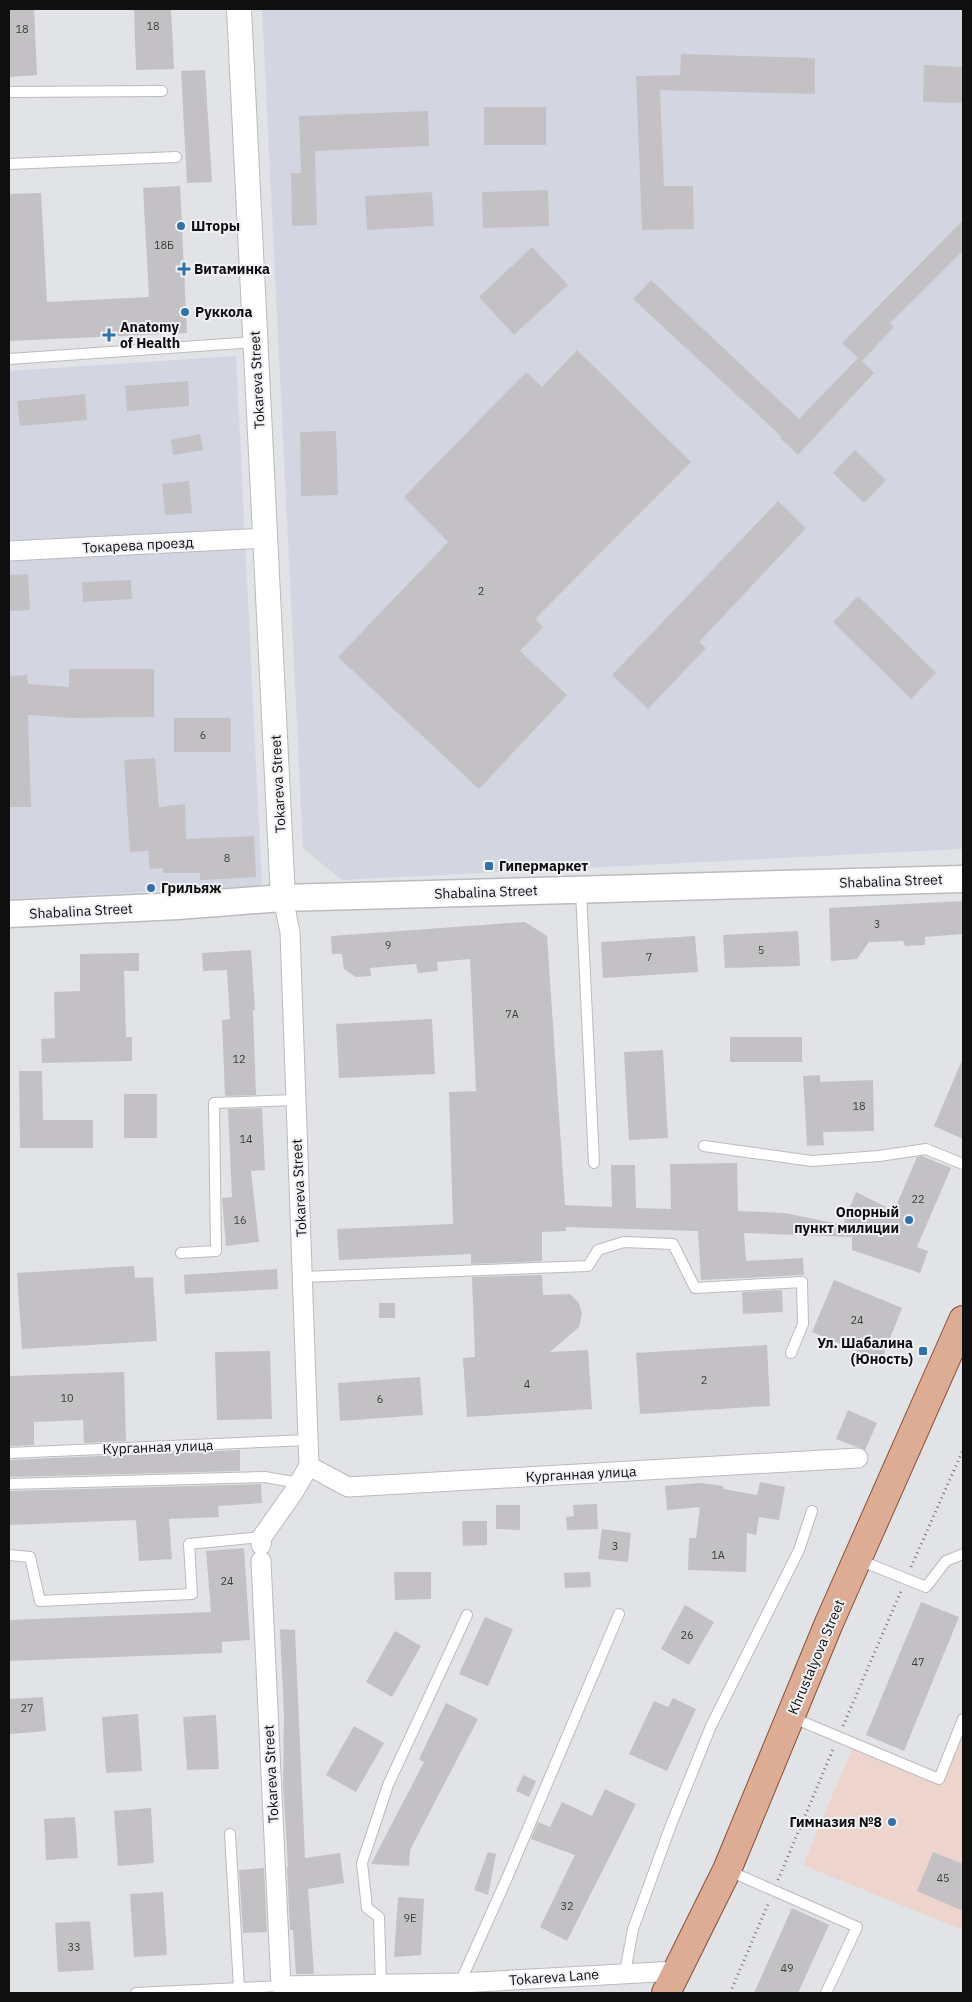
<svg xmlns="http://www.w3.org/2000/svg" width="972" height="2002" viewBox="0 0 972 2002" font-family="'IBM Plex Sans',sans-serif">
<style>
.built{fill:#d3d6e1}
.education{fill:#edd4cc}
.building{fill:#c3c1c4}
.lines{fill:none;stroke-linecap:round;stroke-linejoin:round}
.service-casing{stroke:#babbbf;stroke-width:12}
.minor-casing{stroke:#babbbf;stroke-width:21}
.tertiary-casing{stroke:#babbbf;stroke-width:26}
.secondary-casing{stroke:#babbbf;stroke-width:29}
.primary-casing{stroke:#865138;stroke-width:30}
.path{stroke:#757578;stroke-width:3;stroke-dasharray:1 4;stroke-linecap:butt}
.service{stroke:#fff;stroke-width:10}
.minor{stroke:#fff;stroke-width:19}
.tertiary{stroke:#fff;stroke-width:24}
.secondary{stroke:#fff;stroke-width:26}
.primary{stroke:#ddac95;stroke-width:28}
.poi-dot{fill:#3171a7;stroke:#f0f1f4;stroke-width:2}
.labels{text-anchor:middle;stroke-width:4;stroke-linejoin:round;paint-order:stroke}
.number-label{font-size:11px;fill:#3c3c3d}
.poi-label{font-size:14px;font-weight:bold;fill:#0f0f10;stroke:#f0f1f4;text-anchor:start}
.street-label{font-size:14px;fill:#0f0f10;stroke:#f0f1f4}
</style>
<rect width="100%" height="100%" fill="#e2e3e7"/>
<g class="built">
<polygon points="262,9 963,9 963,849 342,880 303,848"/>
<polygon points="236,356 262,886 9,899 9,371"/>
</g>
<polygon class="education" points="963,1719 963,1930 803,1865 855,1742 939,1779"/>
<g class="building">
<polygon points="9,9 34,9 37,75 9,77"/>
<polygon points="134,9 171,9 174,69 136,70"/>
<polygon points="681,54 815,58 815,94 660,90 664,186 693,186 694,229 642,230 636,76 680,75"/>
<polygon points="924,65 963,67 963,103 923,102"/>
<polygon points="205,70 212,182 187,183 181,71"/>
<rect x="484" y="107" width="62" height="38"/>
<polygon points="428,111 429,146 315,151 317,225 292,226 291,173 301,173 299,116"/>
<polygon points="180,186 187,333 10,341 9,194 41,193 47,302 149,297 143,188"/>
<polygon points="548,190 549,226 483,228 482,192"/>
<polygon points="432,192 434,226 367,230 365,196"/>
<polygon points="963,220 963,251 890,323 894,327 862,361 874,373 798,455 780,438 782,437 633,299 651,280 799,419 858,358 842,343"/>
<polygon points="532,247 568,285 514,335 479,297"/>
<polygon points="577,350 691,462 535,619 543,627 520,651 567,695 479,789 338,657 448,542 404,497 526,372 542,387"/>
<polygon points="188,381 189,406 127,411 125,386"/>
<polygon points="85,394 87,420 20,426 17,401"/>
<polygon points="336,431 338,495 301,496 300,432"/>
<polygon points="200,434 203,450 173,455 171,440"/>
<polygon points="855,450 886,480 864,503 833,473"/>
<polygon points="189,481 192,513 165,515 162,484"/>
<polygon points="778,501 806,528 699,642 706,648 648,709 612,675"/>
<polygon points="28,574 30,610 9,611 9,575"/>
<polygon points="131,580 132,599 83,602 82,582"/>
<polygon points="858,596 936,673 911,699 833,622"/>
<polygon points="69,669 154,669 154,717 71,718 28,715 31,807 9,807 9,676 27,675 28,684 69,687"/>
<rect x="174" y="718" width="57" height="34"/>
<polygon points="155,758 159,807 185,804 186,839 254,836 256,877 200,880 200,873 163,873 163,868 150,869 148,851 130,852 124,760"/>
<polygon points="963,901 963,934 925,937 925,945 905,946 903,941 869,942 857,959 831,961 829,908"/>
<polygon points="525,922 547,936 565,1205 612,1207 611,1165 635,1165 636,1208 671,1209 670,1164 737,1163 738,1211 785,1213 843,1225 856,1192 894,1211 917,1157 922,1156 951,1168 917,1247 928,1251 920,1273 852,1250 852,1237 744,1233 746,1261 803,1258 804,1275 701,1280 698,1231 566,1227 566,1231 542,1232 542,1261 471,1264 471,1254 339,1260 337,1229 453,1224 449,1092 476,1091 470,959 437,962 438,971 418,973 416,964 370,968 371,976 356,977 344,969 342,954 332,954 331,936"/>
<polygon points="798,931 800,966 725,968 723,935"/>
<polygon points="695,936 698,972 603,978 601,942"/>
<polygon points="251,950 255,1010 253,1010 256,1095 227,1096 225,1095 222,1020 230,1019 227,970 203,971 202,953"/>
<polygon points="139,953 139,971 124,971 126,1037 132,1037 132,1061 42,1063 41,1039 55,1038 54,992 80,991 80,954"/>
<polygon points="432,1019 435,1074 339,1078 336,1024"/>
<rect x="730" y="1037" width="72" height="25"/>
<polygon points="663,1050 668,1138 629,1140 624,1052"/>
<polygon points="963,1058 963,1139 934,1126"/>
<polygon points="19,1071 42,1071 43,1120 93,1120 93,1148 20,1148"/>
<polygon points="820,1075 820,1082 873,1080 874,1131 823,1132 824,1145 807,1146 803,1076"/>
<rect x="124" y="1094" width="33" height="44"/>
<polygon points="262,1108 265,1170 251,1171 259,1242 226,1246 222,1198 232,1197 228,1109"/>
<polygon points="134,1266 135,1278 153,1277 157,1341 22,1349 17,1273"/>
<polygon points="277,1269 278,1289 185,1294 184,1275"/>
<polygon points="542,1275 543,1295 570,1294 579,1303 582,1314 579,1327 550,1352 588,1350 592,1409 467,1417 463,1358 475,1357 472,1277"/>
<polygon points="834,1280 902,1308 881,1361 812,1332"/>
<polygon points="782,1290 783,1312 743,1314 742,1292"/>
<rect x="379" y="1303" width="16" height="15"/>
<polygon points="767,1345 770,1406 640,1414 636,1353"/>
<polygon points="270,1351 272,1419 217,1420 215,1352"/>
<polygon points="124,1372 126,1441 84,1443 83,1420 34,1422 34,1445 9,1446 9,1376"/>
<polygon points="420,1377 423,1415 340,1421 338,1383"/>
<polygon points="848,1410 877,1423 865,1450 836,1439"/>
<polygon points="240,1450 240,1471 9,1477 9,1460"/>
<polygon points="760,1482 785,1487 779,1520 759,1517 756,1535 747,1533 746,1572 688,1570 689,1538 696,1538 700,1507 667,1510 665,1486 700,1483 723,1486 723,1489 757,1495"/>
<polygon points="261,1484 262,1503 218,1506 219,1517 169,1519 172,1559 139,1561 136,1520 9,1525 9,1491"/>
<polygon points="597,1504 598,1529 567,1530 566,1517 574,1516 573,1505"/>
<polygon points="496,1505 520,1505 520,1530 496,1529"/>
<polygon points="462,1521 487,1521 487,1545 463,1546"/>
<polygon points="602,1529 631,1533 628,1562 598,1559"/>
<polygon points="244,1548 250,1640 222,1642 222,1653 9,1661 9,1620 211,1612 206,1551"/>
<polygon points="394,1572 431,1572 431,1599 395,1600"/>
<polygon points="590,1572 591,1587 565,1588 564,1573"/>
<polygon points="921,1602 959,1617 904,1751 866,1735"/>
<polygon points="685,1605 714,1622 689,1665 661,1649"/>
<polygon points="485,1617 513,1629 488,1686 459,1674"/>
<polygon points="280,1629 295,1630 305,1858 340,1853 344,1883 308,1889 314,1974 296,1974 293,1930 290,1930 287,1867 288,1867 283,1784 284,1716"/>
<polygon points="395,1631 421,1646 392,1697 366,1682"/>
<polygon points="43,1697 46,1731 10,1734 9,1699"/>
<polygon points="673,1698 696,1709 667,1771 629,1754 654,1701 668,1707"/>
<polygon points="446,1703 478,1719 410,1850 409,1866 371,1864 424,1762 419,1759"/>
<polygon points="138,1714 142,1771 106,1773 102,1717"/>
<polygon points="216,1715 219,1769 187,1770 183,1717"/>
<polygon points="354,1726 384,1743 356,1792 326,1775"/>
<polygon points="523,1775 536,1781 529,1797 516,1791"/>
<polygon points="605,1789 636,1804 567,1941 540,1927 575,1855 531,1839 538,1822 550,1827 562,1802 592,1816"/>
<polygon points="151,1808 154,1863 118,1866 114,1811"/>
<polygon points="75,1817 78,1858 46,1860 44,1819"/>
<polygon points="488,1852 496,1854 488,1895 474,1890"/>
<polygon points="933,1852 963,1864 963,1911 917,1891"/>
<polygon points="264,1868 267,1932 243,1933 239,1870"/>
<polygon points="163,1892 167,1955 134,1957 130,1894"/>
<polygon points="398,1897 424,1899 421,1955 394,1957"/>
<polygon points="792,1908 829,1925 798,1993 754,1993"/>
<polygon points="90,1921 94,1970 58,1972 55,1923"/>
</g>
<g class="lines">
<g class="service-casing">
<g id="service">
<polyline points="9,92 162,91"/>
<polyline points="9,164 176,157"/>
<polyline points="9,359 255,342"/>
<polyline points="581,891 594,1163"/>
<polyline points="704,1146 812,1161 879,1156 926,1149 963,1164"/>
<polyline points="181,1253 216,1251 214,1103 295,1100"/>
<polyline points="303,1277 588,1266 598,1250 624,1242 673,1244 695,1288 802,1282 803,1324 791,1353"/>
<polyline points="9,1453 308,1440"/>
<polyline points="9,1484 265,1477 299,1483"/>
<polyline points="9,1555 30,1557 40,1601 192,1594 189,1544 262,1537"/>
<polyline points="859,1560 926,1587 946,1561 963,1554"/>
<polyline points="791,1717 939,1779 963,1719"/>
<polyline points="230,1834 239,1988"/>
<polyline points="727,1870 857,1927 826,1993"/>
<polyline points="625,1972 633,1929 671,1825 711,1726 799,1550 812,1511"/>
<polyline points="460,1983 507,1878 619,1614"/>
<polyline points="381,1984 379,1917 367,1908 362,1863 388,1785 467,1615"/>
<polyline points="136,1993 281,1986"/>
</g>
</g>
<g class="minor-casing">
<g id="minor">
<polyline points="9,551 266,538"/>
<polyline points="309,1466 348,1487 858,1458"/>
<polyline points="261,1545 262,1537 293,1493 309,1466 290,932 283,898"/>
<polyline points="261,1561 281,1986 460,1983 676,1971"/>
</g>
</g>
<g class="tertiary-casing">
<polyline id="tertiary" points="239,9 283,898"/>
</g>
<g class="secondary-casing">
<polyline id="secondary" points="9,914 178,906 283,898 963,879"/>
</g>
<g class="primary-casing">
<polyline id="primary" points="666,1993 727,1870 829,1623 963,1320"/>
</g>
<g class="path">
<polyline points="911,1567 963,1450"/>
<polyline points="843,1726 901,1591"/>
<polyline points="778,1880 834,1747"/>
<polyline points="730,1993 769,1902"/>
</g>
<use href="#service" class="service"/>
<use href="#minor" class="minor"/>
<use href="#tertiary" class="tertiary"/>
<use href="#secondary" class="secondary"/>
<use href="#primary" class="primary"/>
</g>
<g class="poi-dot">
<circle cx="181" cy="226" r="5"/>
<path d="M181.5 261.5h5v5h5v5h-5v5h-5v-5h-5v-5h5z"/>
<circle cx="185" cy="312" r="5"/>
<path d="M106.5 327.5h5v5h5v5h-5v5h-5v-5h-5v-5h5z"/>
<rect x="484" y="861" width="10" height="10" rx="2.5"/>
<circle cx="151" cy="888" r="5"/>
<circle cx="909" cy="1220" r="5"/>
<rect x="918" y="1346" width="10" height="10" rx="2.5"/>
<circle cx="892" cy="1822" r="5"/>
</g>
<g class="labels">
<g class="number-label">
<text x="153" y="30">18</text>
<text x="22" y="33">18</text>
<text x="164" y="249">18Б</text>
<text x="481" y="595">2</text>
<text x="203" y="739">6</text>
<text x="227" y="862">8</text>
<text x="877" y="928">3</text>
<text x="388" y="949">9</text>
<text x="761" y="954">5</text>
<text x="649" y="961">7</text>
<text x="512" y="1018">7А</text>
<text x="239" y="1063">12</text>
<text x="859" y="1110">18</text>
<text x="246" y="1143">14</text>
<text x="918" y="1203">22</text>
<text x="240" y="1224">16</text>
<text x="857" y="1324">24</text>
<text x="704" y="1384">2</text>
<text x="527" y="1388">4</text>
<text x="67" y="1402">10</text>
<text x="380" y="1403">6</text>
<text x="615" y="1550">3</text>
<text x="718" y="1559">1А</text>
<text x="227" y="1585">24</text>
<text x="687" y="1639">26</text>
<text x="918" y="1666">47</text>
<text x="27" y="1712">27</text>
<text x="943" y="1882">45</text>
<text x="567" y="1910">32</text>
<text x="410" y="1922">9Е</text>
<text x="74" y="1951">33</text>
<text x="787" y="1972">49</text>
</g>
<g class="poi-label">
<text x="191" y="231">Шторы</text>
<text x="194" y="274">Витаминка</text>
<text x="195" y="317">Руккола</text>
<text x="120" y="332">Anatomy<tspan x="120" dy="16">of Health</tspan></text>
<text x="499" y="871">Гипермаркет</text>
<text x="161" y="893">Грильяж</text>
<text x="899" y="1217" text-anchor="end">Опорный<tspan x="899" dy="16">пункт милиции</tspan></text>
<text x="913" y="1348" text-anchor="end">Ул. Шабалина<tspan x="913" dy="16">(Юность)</tspan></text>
<text x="882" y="1827" text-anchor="end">Гимназия №8</text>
</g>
<g class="street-label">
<text transform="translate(257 380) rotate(-93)" y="5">Tokareva Street</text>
<text transform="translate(138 545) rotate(-3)" y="5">Токарева проезд</text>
<text transform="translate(278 784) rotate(-93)" y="5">Tokareva Street</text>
<text transform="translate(891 881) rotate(-2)" y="5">Shabalina Street</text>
<text transform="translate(486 892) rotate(-2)" y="5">Shabalina Street</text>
<text transform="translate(81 911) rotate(-3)" y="5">Shabalina Street</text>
<text transform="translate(299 1188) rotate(-93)" y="5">Tokareva Street</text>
<text transform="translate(158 1447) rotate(-2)" y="5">Курганная улица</text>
<text transform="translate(581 1474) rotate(-3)" y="5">Курганная улица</text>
<text transform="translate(816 1657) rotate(-67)" y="5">Khrustalyova Street</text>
<text transform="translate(271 1774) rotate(-93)" y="5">Tokareva Street</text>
<text transform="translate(554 1977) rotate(-4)" y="5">Tokareva Lane</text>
</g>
</g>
<rect width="972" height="2002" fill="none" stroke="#0f0f10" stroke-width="20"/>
</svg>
